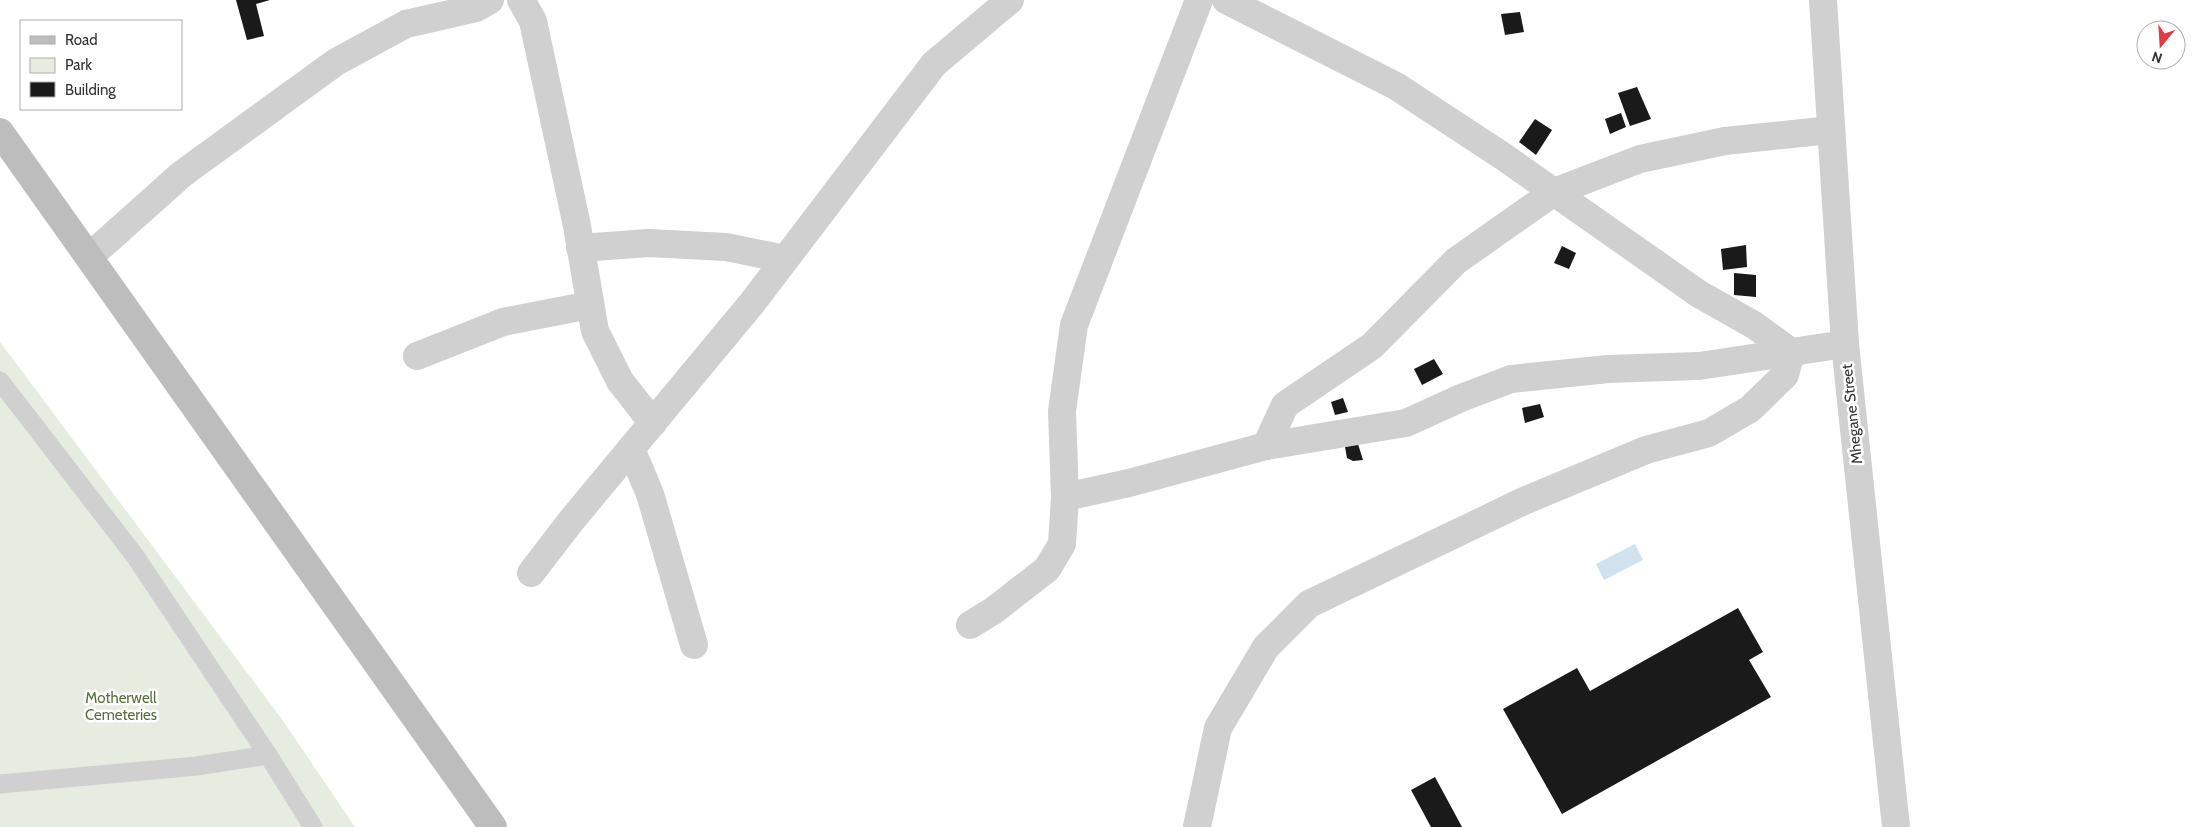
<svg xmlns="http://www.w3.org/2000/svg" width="2206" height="827" viewBox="0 0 2206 827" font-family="Cabin,sans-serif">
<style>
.green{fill:#e6ecdf}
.water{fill:#cfe2ee}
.building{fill:#1a1a1a}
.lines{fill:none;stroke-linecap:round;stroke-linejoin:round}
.service{stroke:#d0d0d0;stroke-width:19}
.minor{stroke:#d0d0d0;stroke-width:28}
.secondary{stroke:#bdbdbd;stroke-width:28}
.labels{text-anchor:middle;stroke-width:5;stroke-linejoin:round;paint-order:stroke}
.street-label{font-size:15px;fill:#333;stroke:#fff}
.park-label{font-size:15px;fill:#56703f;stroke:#fff}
</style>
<rect width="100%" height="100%" fill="#fff"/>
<polygon class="green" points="0,342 281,718 355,827 0,827"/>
<polygon class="water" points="1635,544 1643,560 1604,580 1596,564"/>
<g class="building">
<polygon points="236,0 270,0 256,4 264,36 247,40"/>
<polygon points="1520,12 1524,32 1505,35 1501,14"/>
<polygon points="1637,87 1651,119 1630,126 1618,93"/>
<polygon points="1621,113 1626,127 1610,134 1605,119"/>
<polygon points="1535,119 1552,130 1536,155 1519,142"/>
<polygon points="1746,245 1747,267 1723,270 1721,249"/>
<polygon points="1562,246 1576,253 1569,269 1554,263"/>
<polygon points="1734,273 1756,275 1756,297 1734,295"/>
<polygon points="1434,359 1443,374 1422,385 1414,369"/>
<polygon points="1343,398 1348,412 1335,415 1331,402"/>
<polygon points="1540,404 1544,417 1525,423 1522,408"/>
<polygon points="1358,444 1363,460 1353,461 1347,458 1345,447"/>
<polygon points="1738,608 1763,652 1749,660 1771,697 1562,814 1503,709 1577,668 1590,691"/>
<polygon points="1435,777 1462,827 1431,827 1411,790"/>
</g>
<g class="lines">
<g class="service">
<polyline points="0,381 135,556 268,755 313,827"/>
<polyline points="0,784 197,766 268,755"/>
</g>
<g class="minor">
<polyline points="521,0 533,21 577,226 595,331 620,381 653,423"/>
<polyline points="1823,0 1845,344 1896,827"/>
<polyline points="580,248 649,243 726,247 785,259"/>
<polyline points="89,257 182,174 336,62 406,24 476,8 490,0"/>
<polyline points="417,356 503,322 590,305"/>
<polyline points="1266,446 1285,405 1372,346 1456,261 1554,192 1640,159 1725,141 1831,130"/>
<polyline points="631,449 650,494 694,645"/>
<polyline points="1065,497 1129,483 1266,446 1406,423 1461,398 1511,379 1608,369 1699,366 1845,344"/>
<polyline points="531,573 571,521 752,303 934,64 1010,0"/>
<polyline points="970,625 993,611 1047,569 1062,544 1065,497 1062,411 1074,325 1199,0"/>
<polyline points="1197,827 1218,728 1266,647 1309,604 1524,501 1646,450 1709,433 1750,409 1785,375 1791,352 1754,325 1699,294 1504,157 1396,86 1226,0"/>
</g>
<polyline class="secondary" points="0,132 493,827"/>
</g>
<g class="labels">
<g class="street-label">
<text transform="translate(1852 414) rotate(-96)" y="5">Mhegane Street</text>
</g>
<g class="park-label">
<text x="121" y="703">Motherwell<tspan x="121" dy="17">Cemeteries</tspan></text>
</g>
</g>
<rect x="20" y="20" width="162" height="90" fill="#ffffff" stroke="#adadad"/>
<rect x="30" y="36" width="25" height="8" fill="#bdbdbd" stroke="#adadad"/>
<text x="65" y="45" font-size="15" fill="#333333">Road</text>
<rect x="30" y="58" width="25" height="15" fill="#e6ecdf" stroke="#adadad"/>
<text x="65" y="70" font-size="15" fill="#333333">Park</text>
<rect x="30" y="82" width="25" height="15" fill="#1a1a1a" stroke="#adadad"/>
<text x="65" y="95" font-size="15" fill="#333333">Building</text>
<g transform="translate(2161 45) rotate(198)"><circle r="24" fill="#ffffff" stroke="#adadad"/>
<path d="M0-4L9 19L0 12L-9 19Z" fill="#e63946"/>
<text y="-8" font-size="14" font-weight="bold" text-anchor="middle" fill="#333333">N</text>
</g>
</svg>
